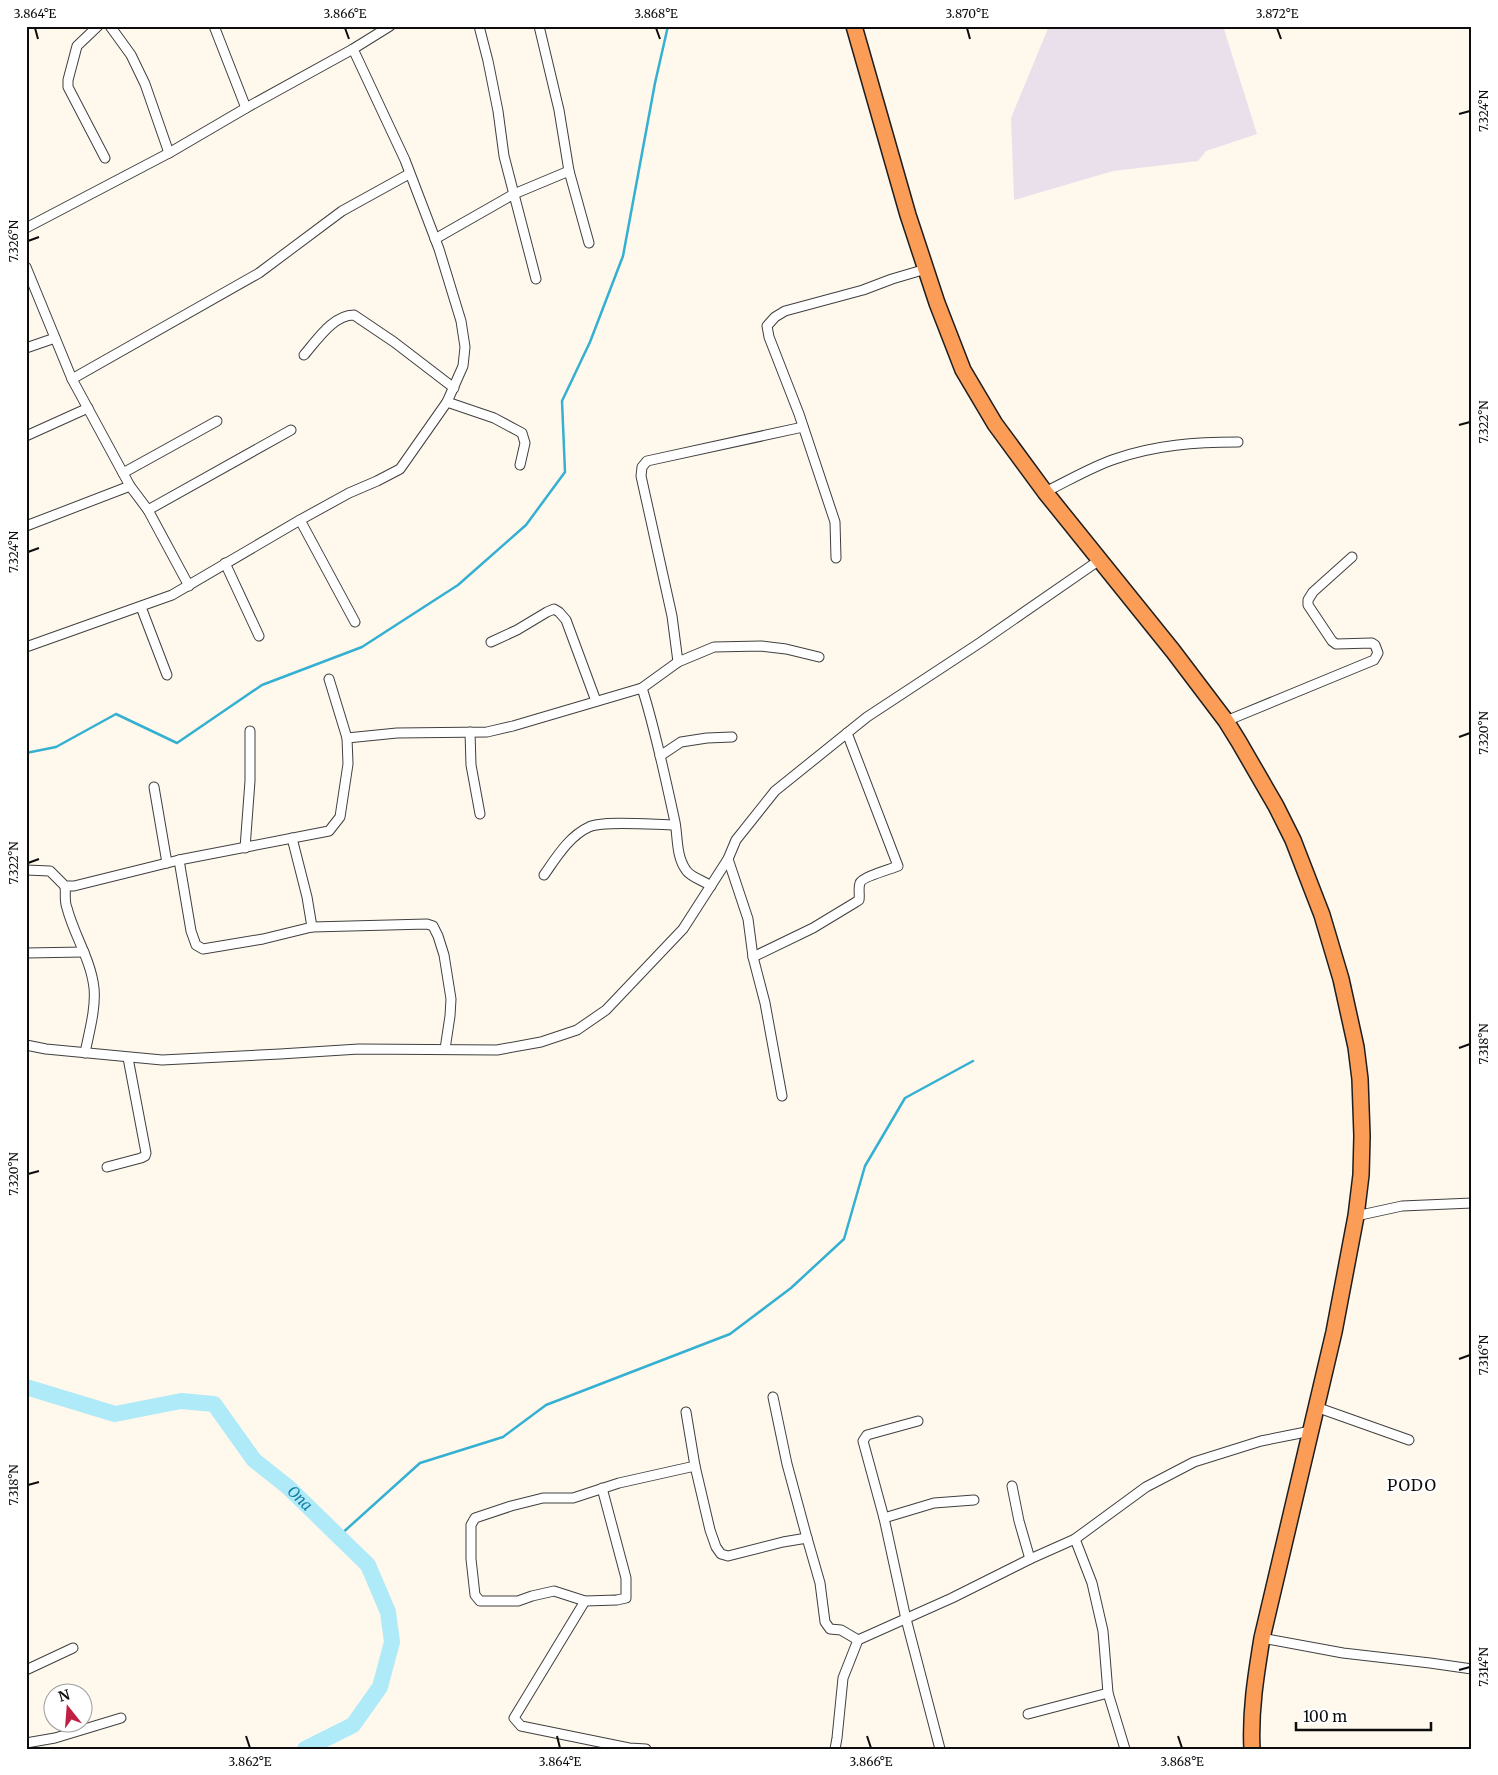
<svg xmlns="http://www.w3.org/2000/svg" width="1498" height="1775" viewBox="0 0 1498 1775" font-family="Merriweather,serif">
<style>
.industrial{fill:#e9e0ec}
.lines{fill:none;stroke-linecap:round;stroke-linejoin:round}
.stream{stroke:#34b0d2;stroke-width:2.5}
.river{stroke:#afeaf8;stroke-width:16}
.minor-casing{stroke:#404040;stroke-width:11}
.trunk-casing{stroke:#1e1e1e;stroke-width:18}
.minor{stroke:#fff;stroke-width:9}
.trunk{stroke:#fb9c57;stroke-width:15}
.ticks{fill:none;stroke:#0d0d0d;stroke-width:2}
.labels{text-anchor:middle;stroke-width:5;stroke-linejoin:round;paint-order:stroke}
.water-label{font-size:15px;font-style:italic;fill:#127ea3;stroke:#fff}
.quarter-label{font-size:16px;letter-spacing:1px;fill:#0d0d0d;stroke:#fff}
.neatline{fill:none;stroke:#0d0d0d;stroke-width:2}
.ticks-label{font-size:12px;text-anchor:middle;fill:#0d0d0d}
</style>
<rect width="100%" height="100%" fill="#fff8ec"/>
<polygon class="industrial" points="1049,26 1223,26 1257,134 1206,151 1198,161 1113,171 1014,200 1011,118"/>
<g class="lines">
<g class="stream">
<polyline points="26,753 56,747 116,714 177,743 262,685 362,647 458,585 526,525 565,472 562,401 590,342 623,256 655,83 668,26"/>
<polyline points="339,1536 420,1463 503,1437 546,1405 730,1334 791,1288 844,1239 865,1166 905,1098 973,1061"/>
</g>
<path class="river" id="s1" d="M26 1387 115 1414 181 1401 214 1404 254 1460 288 1487 368 1565 388 1612 392 1642 380 1687 353 1725 305 1749"/>
<g class="minor-casing">
<g id="minor">
<polyline points="98,26 77,46 68,80 68,87 105,158"/>
<polyline points="110,26 131,55 145,84 169,153"/>
<polyline points="214,26 246,108"/>
<polyline points="479,26 488,61 498,111 504,156 536,279"/>
<polyline points="539,26 559,110 569,171 589,243"/>
<polyline points="26,228 169,153 246,108 353,49 390,26"/>
<polyline points="435,239 514,194 569,171"/>
<polyline points="26,267 72,379 130,486 148,510 189,586"/>
<polyline points="26,348 55,338"/>
<path d="M304 355C317 340 333 315 354 315L394 342 454 388"/>
<polyline points="72,379 259,273 342,211 409,174"/>
<polyline points="447,402 494,418 522,433 525,443 520,465"/>
<polyline points="26,436 88,408"/>
<polyline points="123,473 217,421"/>
<path d="M1045 492C1068 481 1091 467 1115 459 1155 445 1196 442 1238 442"/>
<polyline points="148,510 291,430"/>
<polyline points="300,520 355,622"/>
<polyline points="26,526 130,486"/>
<polyline points="836,558 835,522 799,414 769,337 767,326 775,317 785,311 863,290 892,279 926,269"/>
<polyline points="225,563 259,636"/>
<polyline points="141,607 167,675"/>
<polyline points="491,642 517,630 547,612 554,609 559,612 566,620 596,701"/>
<polyline points="26,647 172,595 300,520 349,493 377,481 400,469 447,402 463,366 465,347 461,321 439,249 405,160 353,49"/>
<polyline points="678,662 672,616 641,476 642,467 647,461 803,427"/>
<polyline points="329,679 347,738"/>
<polyline points="642,688 678,662 714,647 761,646 786,649 819,657"/>
<polyline points="1226,721 1374,660 1378,653 1375,645 1372,643 1336,644 1332,641 1308,605 1308,600 1313,592 1352,557"/>
<polyline points="470,732 471,765 480,814"/>
<polyline points="660,756 681,742 707,738 732,737"/>
<polyline points="154,787 167,863"/>
<polyline points="292,838 307,897 312,927"/>
<polyline points="245,848 250,781 250,731"/>
<polyline points="728,859 748,919 753,957 765,1003 782,1096"/>
<polyline points="179,860 191,931 196,945 203,949 263,939 312,927 427,924 433,926 438,936 444,955 451,999 450,1016 445,1049"/>
<path d="M26 870 50 871 65 886H74L179 860 329 831 340 817 348 764 347 738 397 733 487 732 513 726 642 688C656 732 665 777 675 822 678 838 676 856 686 870 690 877 704 881 711 886"/>
<path d="M544 875C556 858 569 836 589 827 603 820 657 825 675 825"/>
<path d="M65 886C66 893 64 901 67 908 74 935 91 960 94 988 96 1009 89 1032 85 1053"/>
<polyline points="26,953 84,952"/>
<path d="M753 957 813 928 856 902 859 900C860 895 858 888 860 883 862 877 891 869 898 866L847 733"/>
<polyline points="26,1045 46,1049 162,1060 280,1054 359,1049 497,1050 541,1042 577,1030 606,1010 683,929 728,859 736,840 775,791 867,717 981,642 1101,559"/>
<polyline points="107,1167 141,1158 145,1156 146,1153 128,1058"/>
<polyline points="1356,1216 1402,1206 1472,1203"/>
<polyline points="773,1397 787,1464 807,1538"/>
<polyline points="1316,1407 1409,1440"/>
<polyline points="686,1412 695,1466 710,1530 716,1547 721,1554 728,1556 783,1542 807,1538 820,1583 825,1622 830,1629 841,1630 858,1640"/>
<polyline points="918,1421 867,1435 863,1441 884,1518 906,1619 940,1749"/>
<polyline points="1012,1486 1019,1521 1030,1559"/>
<polyline points="602,1488 626,1578 626,1598 617,1600 585,1601 554,1591 532,1596 518,1601 480,1601 475,1595 471,1559 471,1525 475,1518 511,1506 543,1498 573,1498 619,1483 695,1466"/>
<polyline points="884,1518 934,1503 974,1500"/>
<polyline points="1075,1539 1092,1583 1103,1631 1108,1693 1125,1749"/>
<polyline points="585,1601 514,1718 521,1726 629,1748 646,1749"/>
<polyline points="1262,1638 1343,1653 1430,1663 1472,1669"/>
<polyline points="26,1670 73,1648"/>
<polyline points="1028,1714 1108,1693"/>
<polyline points="26,1743 55,1738 121,1718"/>
<polyline points="835,1749 837,1738 843,1678 858,1640 952,1598 1030,1559 1075,1539 1146,1487 1194,1462 1261,1441 1311,1431"/>
</g>
</g>
<g class="trunk-casing">
<path id="trunk" d="M854 26 908 215 937 303 963 370 995 424 1045 492 1173 651 1226 721 1239 742 1276 806 1293 840 1322 915 1341 979 1356 1047 1360 1079 1362 1136 1361 1175 1356 1216 1334 1332 1262 1638C1256 1675 1250 1711 1252 1749"/>
</g>
<use href="#minor" class="minor"/>
<use href="#trunk" class="trunk"/>
</g>
<path class="ticks" d="M35 28 38 39M345 28 349 39M656 28 660 39M967 28 970 39M1277 28 1281 39M1459 114 1470 111M28 241 39 237M1459 425 1470 422M28 552 39 548M1459 737 1470 733M28 863 39 859M1459 1048 1470 1044M28 1174 39 1171M1459 1359 1470 1355M28 1485 39 1482M1459 1670 1470 1667M246 1736 250 1748M557 1736 560 1748M867 1736 871 1748M1178 1736 1182 1748"/>
<g class="labels">
<g class="water-label">
<text dy="5" stroke="none"><textPath href="#s1" startOffset="322">Ona</textPath></text>
</g>
<g class="quarter-label">
<text x="1412" y="1491">PODO</text>
</g>
</g>
<rect width="1498" height="1775" fill="none" stroke="#ffffff" stroke-width="55"/>
<g transform="translate(68 1708) rotate(343)"><circle r="24" fill="#ffffff" stroke="#9e9e9e"/>
<path d="M0-4L9 19L0 12L-9 19Z" fill="#c12045"/>
<text y="-8" font-size="14" font-weight="bold" text-anchor="middle" fill="#0d0d0d">N</text>
</g>
<path d="M1296 1722v8h135v-8" fill="none" stroke="#0d0d0d" stroke-width="2.5"/>
<text x="1303" y="1722" font-size="15" fill="#0d0d0d" stroke="#ffffff" stroke-width="4" paint-order="stroke">100 m</text>
<rect x="28" y="28" width="1442" height="1720" class="neatline"/>
<g class="ticks-label">
<text x="35" y="18">3.864°E</text>
<text x="345" y="18">3.866°E</text>
<text x="656" y="18">3.868°E</text>
<text x="967" y="18">3.870°E</text>
<text x="1277" y="18">3.872°E</text>
<text transform="translate(1484 111) rotate(-90)" y="4">7.324°N</text>
<text transform="translate(14 241) rotate(-90)" y="4">7.326°N</text>
<text transform="translate(1484 422) rotate(-90)" y="4">7.322°N</text>
<text transform="translate(14 552) rotate(-90)" y="4">7.324°N</text>
<text transform="translate(1484 733) rotate(-90)" y="4">7.320°N</text>
<text transform="translate(14 863) rotate(-90)" y="4">7.322°N</text>
<text transform="translate(1484 1044) rotate(-90)" y="4">7.318°N</text>
<text transform="translate(14 1174) rotate(-90)" y="4">7.320°N</text>
<text transform="translate(1484 1355) rotate(-90)" y="4">7.316°N</text>
<text transform="translate(14 1485) rotate(-90)" y="4">7.318°N</text>
<text transform="translate(1484 1667) rotate(-90)" y="4">7.314°N</text>
<text x="250" y="1766">3.862°E</text>
<text x="560" y="1766">3.864°E</text>
<text x="871" y="1766">3.866°E</text>
<text x="1182" y="1766">3.868°E</text>
</g>
</svg>
